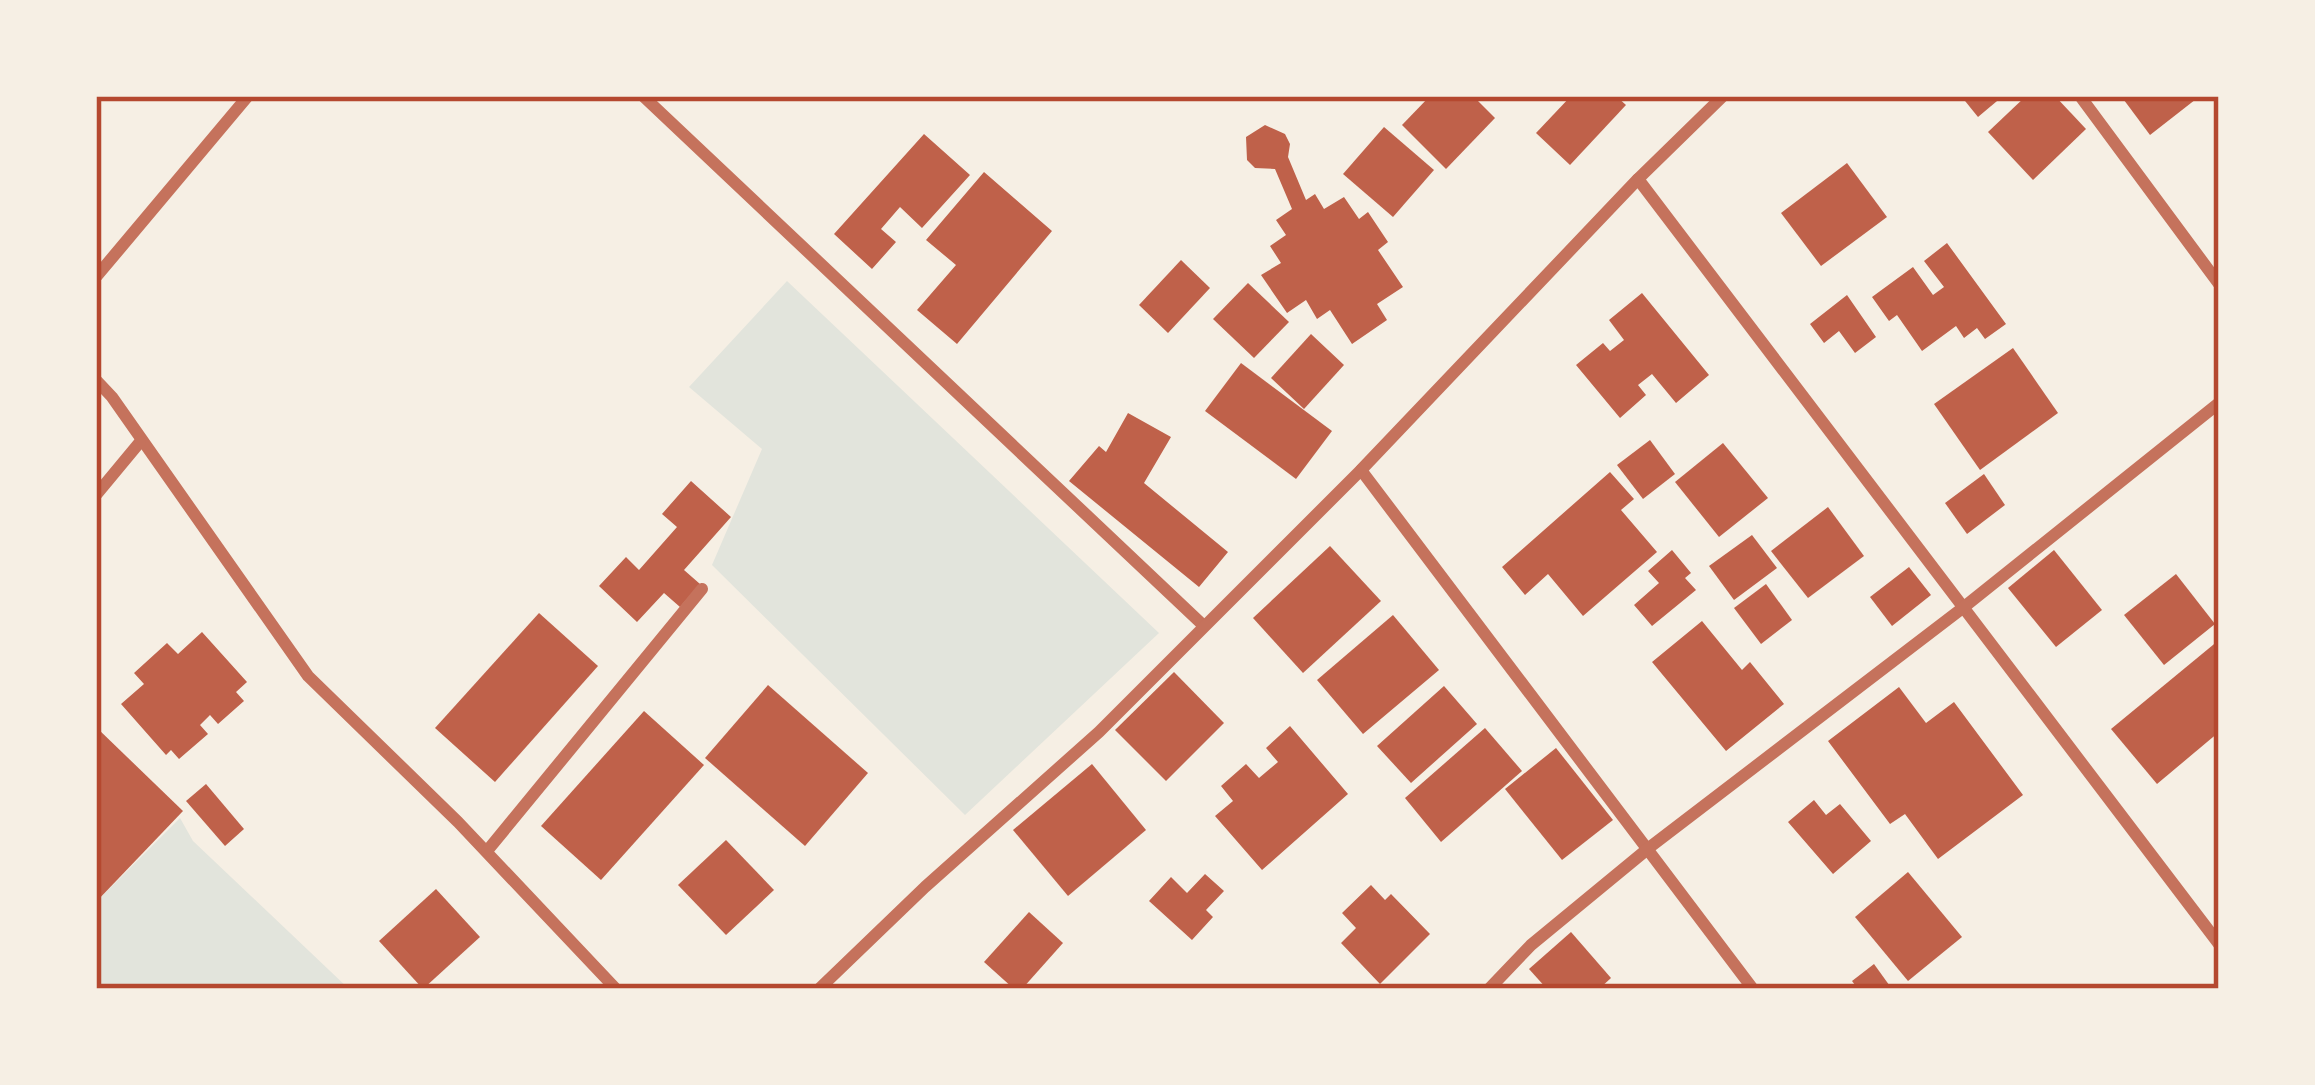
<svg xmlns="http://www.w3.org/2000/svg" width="2315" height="1085" viewBox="0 0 2315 1085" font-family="'Space Grotesk',sans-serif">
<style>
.green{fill:#e2e4dc}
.building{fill:#bf614a}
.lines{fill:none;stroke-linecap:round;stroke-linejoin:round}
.minor{stroke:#c5725c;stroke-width:12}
.neatline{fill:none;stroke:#b5482f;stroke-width:4.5}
</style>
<rect width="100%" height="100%" fill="#f6efe4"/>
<g class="green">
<polygon points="787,281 1159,633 965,815 712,565 762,449 689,387"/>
<polygon points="180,818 193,841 349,989 96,989 96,902"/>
</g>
<g class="building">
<polygon points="1430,96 1473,96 1495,118 1446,169 1402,125"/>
<polygon points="1571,96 1616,96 1626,105 1570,165 1536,133"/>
<polygon points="1961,96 2003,96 1978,117"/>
<polygon points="2026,96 2055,96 2086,129 2033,180 1988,132"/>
<polygon points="2121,96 2200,96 2150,135"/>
<polygon points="1265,125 1285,134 1290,144 1288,157 1306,200 1315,194 1324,209 1344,197 1359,219 1368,212 1388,242 1378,250 1403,287 1377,304 1387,320 1352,344 1330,310 1317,319 1306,300 1287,313 1261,275 1281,263 1270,246 1286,235 1276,220 1292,209 1275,169 1255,168 1247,160 1246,137"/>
<polygon points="1384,127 1434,170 1393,217 1343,174"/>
<polygon points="924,134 970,175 922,228 900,207 881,229 896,242 872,269 834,234"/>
<polygon points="1847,163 1887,217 1821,266 1781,213"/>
<polygon points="984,172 1052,231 957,344 917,310 956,265 926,240"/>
<polygon points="1947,243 2006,324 1985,339 1977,328 1964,338 1956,326 1922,351 1897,315 1889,321 1872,297 1913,267 1933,295 1944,287 1924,261"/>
<polygon points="1181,260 1210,288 1168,333 1139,305"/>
<polygon points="1248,283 1289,322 1254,358 1213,319"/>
<polygon points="1642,293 1709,375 1676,403 1652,374 1638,385 1646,395 1620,418 1576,365 1603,343 1610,351 1624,340 1609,320"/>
<polygon points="1847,295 1876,337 1855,353 1839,331 1824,343 1810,324"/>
<polygon points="1311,334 1344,365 1304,409 1271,378"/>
<polygon points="2013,348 2058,413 1980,470 1934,404"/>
<polygon points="1241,363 1332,431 1296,479 1205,411"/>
<polygon points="1128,413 1171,437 1144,483 1228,552 1199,587 1069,481 1099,446 1106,452"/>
<polygon points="1650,440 1675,474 1643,499 1617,465"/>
<polygon points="1723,443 1768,498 1719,537 1675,482"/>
<polygon points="1610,472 1634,499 1621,510 1657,552 1583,616 1548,574 1525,595 1502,567"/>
<polygon points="1984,474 2005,505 1967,534 1945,503"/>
<polygon points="691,481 731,517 684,570 700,584 680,607 664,593 637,622 599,586 626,557 639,570 677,527 662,514"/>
<polygon points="1828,507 1864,556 1808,598 1771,551"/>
<polygon points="1752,535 1777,568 1734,600 1709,566"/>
<polygon points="1330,546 1381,601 1303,673 1253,618"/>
<polygon points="1672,550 1691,573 1685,578 1696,590 1652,626 1634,605 1659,583 1648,571"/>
<polygon points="2054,550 2102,610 2056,647 2008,588"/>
<polygon points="1909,567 1931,595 1892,626 1870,597"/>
<polygon points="2176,574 2215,624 2164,665 2124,615"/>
<polygon points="1766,584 1792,620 1761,644 1734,608"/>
<polygon points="539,613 598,666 495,782 435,728"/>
<polygon points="1393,615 1439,670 1363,734 1317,680"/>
<polygon points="1702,621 1742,670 1750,662 1784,704 1726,751 1652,662"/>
<polygon points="202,632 247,682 236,692 244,701 218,724 210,715 200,725 208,734 179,759 171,750 166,755 121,704 144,684 134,673 167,643 178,654"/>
<polygon points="2219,640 2219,732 2157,784 2111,729"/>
<polygon points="1174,672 1224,723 1166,781 1115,730"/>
<polygon points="768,685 868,773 805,846 705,758"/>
<polygon points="1444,686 1477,724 1411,783 1377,746"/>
<polygon points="1899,687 1926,723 1954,702 2023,795 1938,859 1905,814 1890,824 1828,741"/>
<polygon points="644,711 704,765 601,880 541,826"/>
<polygon points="1290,726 1348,794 1262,870 1215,816 1233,801 1221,786 1246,764 1259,778 1278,762 1266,748"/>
<polygon points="96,727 183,811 96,902"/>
<polygon points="1485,728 1522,771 1441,842 1405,798"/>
<polygon points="1556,748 1613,820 1562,860 1505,789"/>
<polygon points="1092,764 1146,830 1068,896 1013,830"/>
<polygon points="206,784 244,829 225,846 186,801"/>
<polygon points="1814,800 1826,815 1840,804 1871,841 1833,874 1788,822"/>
<polygon points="726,840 774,890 726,935 678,885"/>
<polygon points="1908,872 1962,937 1908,981 1855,917"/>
<polygon points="1205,874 1224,891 1206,910 1213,917 1192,940 1149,901 1171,877 1187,893"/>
<polygon points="1371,885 1385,900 1391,894 1430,934 1380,984 1341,943 1356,928 1342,913"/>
<polygon points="436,889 480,937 423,989 379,941"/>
<polygon points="1029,912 1063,943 1022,989 1014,989 984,962"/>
<polygon points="1571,932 1611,978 1599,989 1547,989 1529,969"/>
<polygon points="1874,964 1892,989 1858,989 1852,981"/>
</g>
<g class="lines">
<g class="minor">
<polyline points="643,96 1204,626"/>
<polyline points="2080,96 2219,284"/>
<polyline points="1638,179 2219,944"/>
<polyline points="96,277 248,96"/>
<polyline points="96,380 112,397 308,676 458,822 616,989"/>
<polyline points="1361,470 1753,989"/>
<polyline points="96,495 140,442"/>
<polyline points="487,851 702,589"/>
<polyline points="819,989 925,887 1099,732 1361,470 1638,179 1723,96"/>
<polyline points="1489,989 1531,945 1650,847 1964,607 2219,403"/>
</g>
</g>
<rect width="2315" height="1085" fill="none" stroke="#f6efe4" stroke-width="198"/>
<rect x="99" y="99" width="2117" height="887" class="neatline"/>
</svg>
